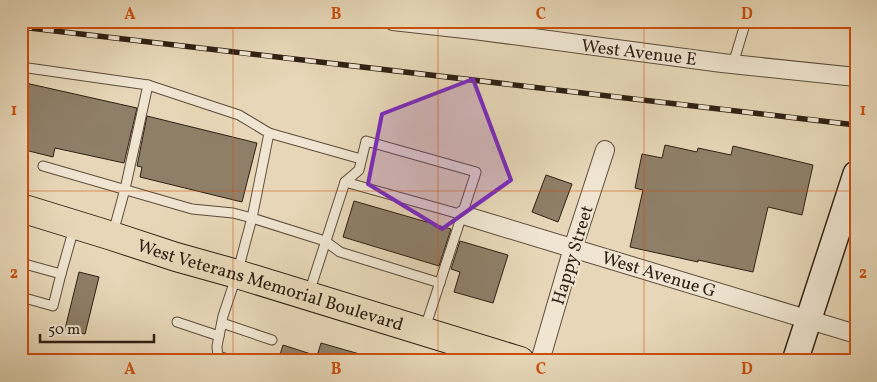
<svg xmlns="http://www.w3.org/2000/svg" width="877" height="382" viewBox="0 0 877 382" font-family="Vollkorn,serif">
<style>
.building{fill:#8f7f69;stroke:#2f1f13}
.lines{fill:none;stroke-linecap:round;stroke-linejoin:round}
.lane-casing{stroke:#5d4d3c;stroke-width:11}
.street-casing{stroke:#5d4d3c;stroke-width:20}
.secondary-casing{stroke:#2f1f13;stroke-width:28}
.primary-casing{stroke:#2f1f13;stroke-width:30}
.lane{stroke:#efe5d1;stroke-width:9}
.street{stroke:#efe5d1;stroke-width:18}
.secondary{stroke:#efe5d1;stroke-width:25}
.primary{stroke:#e7d7b8;stroke-width:28}
.rail-casing{stroke:#2f1f13;stroke-width:5.5}
.rail{stroke:#efe5d1;stroke-width:4;stroke-dasharray:11;stroke-linecap:butt}
.marked{fill:#7b2cbf;fill-opacity:0.2;stroke:#7b2cbf;stroke-width:4;stroke-linejoin:round}
.grid{fill:none;stroke:#cc500d;stroke-width:1;stroke-opacity:0.55}
.labels{text-anchor:middle;stroke-width:4.5;stroke-linejoin:round;paint-order:stroke}
.street-label{font-size:18px;fill:#2f1f13;stroke:#efe5d1}
.neatline{fill:none;stroke:#cc500d;stroke-width:2}
.grid-label{font-size:16px;text-anchor:middle;font-weight:bold;fill:#cc500d}
</style>
<rect width="100%" height="100%" fill="#e7d7b8"/>
<filter id="stains"><feTurbulence type="fractalNoise" baseFrequency=".004" numOctaves="4"/><feColorMatrix values="0 0 0 0 .2 0 0 0 0 .09 0 0 0 0 .02 0 0 0 .5 -.17"/></filter>
<radialGradient id="worn" r=".72"><stop offset=".6" stop-color="#630" stop-opacity="0"/><stop offset="1" stop-color="#630" stop-opacity=".3"/></radialGradient>
<g class="building">
<polygon points="21,82 137,108 124,163 55,148 53,157 21,149"/>
<polygon points="147,116 257,143 242,202 140,177 142,167 137,166"/>
<polygon points="665,145 697,152 698,148 731,155 733,146 813,165 802,215 768,207 753,272 698,260 698,262 630,247 643,190 635,188 642,154 662,158"/>
<polygon points="546,175 572,184 558,222 532,212"/>
<polygon points="354,201 451,229 439,266 343,237"/>
<polygon points="460,241 508,255 493,303 454,292 460,272 451,269"/>
<polygon points="79,272 99,277 85,334 65,329"/>
<polygon points="321,343 370,357 370,361 278,361 283,345 317,356"/>
</g>
<g class="lines">
<g class="lane-casing">
<g id="lane">
<polyline points="733,64 746,21"/>
<polyline points="21,67 148,85 125,189 113,233"/>
<polyline points="148,85 239,115 269,133 361,159"/>
<polyline points="269,133 252,218 325,241 340,252 440,283"/>
<polyline points="43,166 192,209 233,213 252,218 237,274 223,316 217,346 218,361"/>
<polyline points="345,182 463,215"/>
<polyline points="21,263 61,274 53,306 21,297"/>
<polyline points="61,274 74,228"/>
<polyline points="309,293 345,182 359,170 366,141 476,172 425,328"/>
<polyline points="177,322 219,336"/>
<polyline points="222,323 272,340"/>
<polyline points="218,356 234,361"/>
</g>
</g>
<g class="street-casing">
<g id="street">
<polyline points="393,21 474,30 722,63 856,77"/>
<polyline points="463,215 856,334"/>
<polyline points="540,361 573,248 605,150"/>
</g>
</g>
<g class="secondary-casing">
<polyline id="secondary" points="795,361 856,174"/>
</g>
<g class="primary-casing">
<g id="primary">
<path id="s1" d="M21 208 112 236 176 257 237 274 520 361"/>
</g>
</g>
<use href="#lane" class="lane"/>
<use href="#street" class="street"/>
<use href="#secondary" class="secondary"/>
<use href="#primary" class="primary"/>
<g class="rail-casing">
<polyline id="rail" points="21,27 856,125"/>
</g>
<use href="#rail" class="rail"/>
</g>
<path class="marked" d="M473 79 511 180 442 229 368 184 382 114Z"/>
<path class="grid" d="M233 21V361M438 21V361M644 21V361M21 191H856"/>
<g class="labels">
<g class="street-label">
<text transform="translate(639 52) rotate(7)" y="6">West Avenue E</text>
<text transform="translate(572 255) rotate(-73)" y="6">Happy Street</text>
<text transform="translate(659 274) rotate(17)" y="6">West Avenue G</text>
<text dy="6" stroke="none"><textPath href="#s1" startOffset="261">West Veterans Memorial Boulevard</textPath></text>
</g>
</g>
<rect width="877" height="382" fill="none" stroke="#e7d7b8" stroke-width="55"/>
<path d="M40 334v8h114v-8" fill="none" stroke="#2f1f13" stroke-width="2.5"/>
<text x="48" y="334" font-size="15" fill="#2f1f13" stroke="#efe5d1" stroke-width="4" paint-order="stroke">50 m</text>
<rect x="28" y="28" width="822" height="326" class="neatline"/>
<g class="grid-label">
<text x="130" y="19">A</text>
<text x="336" y="19">B</text>
<text x="541" y="19">C</text>
<text x="747" y="19">D</text>
<text x="14" y="115">1</text>
<text x="863" y="115">1</text>
<text x="14" y="278">2</text>
<text x="863" y="278">2</text>
<text x="130" y="374">A</text>
<text x="336" y="374">B</text>
<text x="541" y="374">C</text>
<text x="747" y="374">D</text>
</g>
<rect width="100%" height="100%" filter="url(#stains)"/>
<rect width="100%" height="100%" fill="url(#worn)"/>
</svg>
